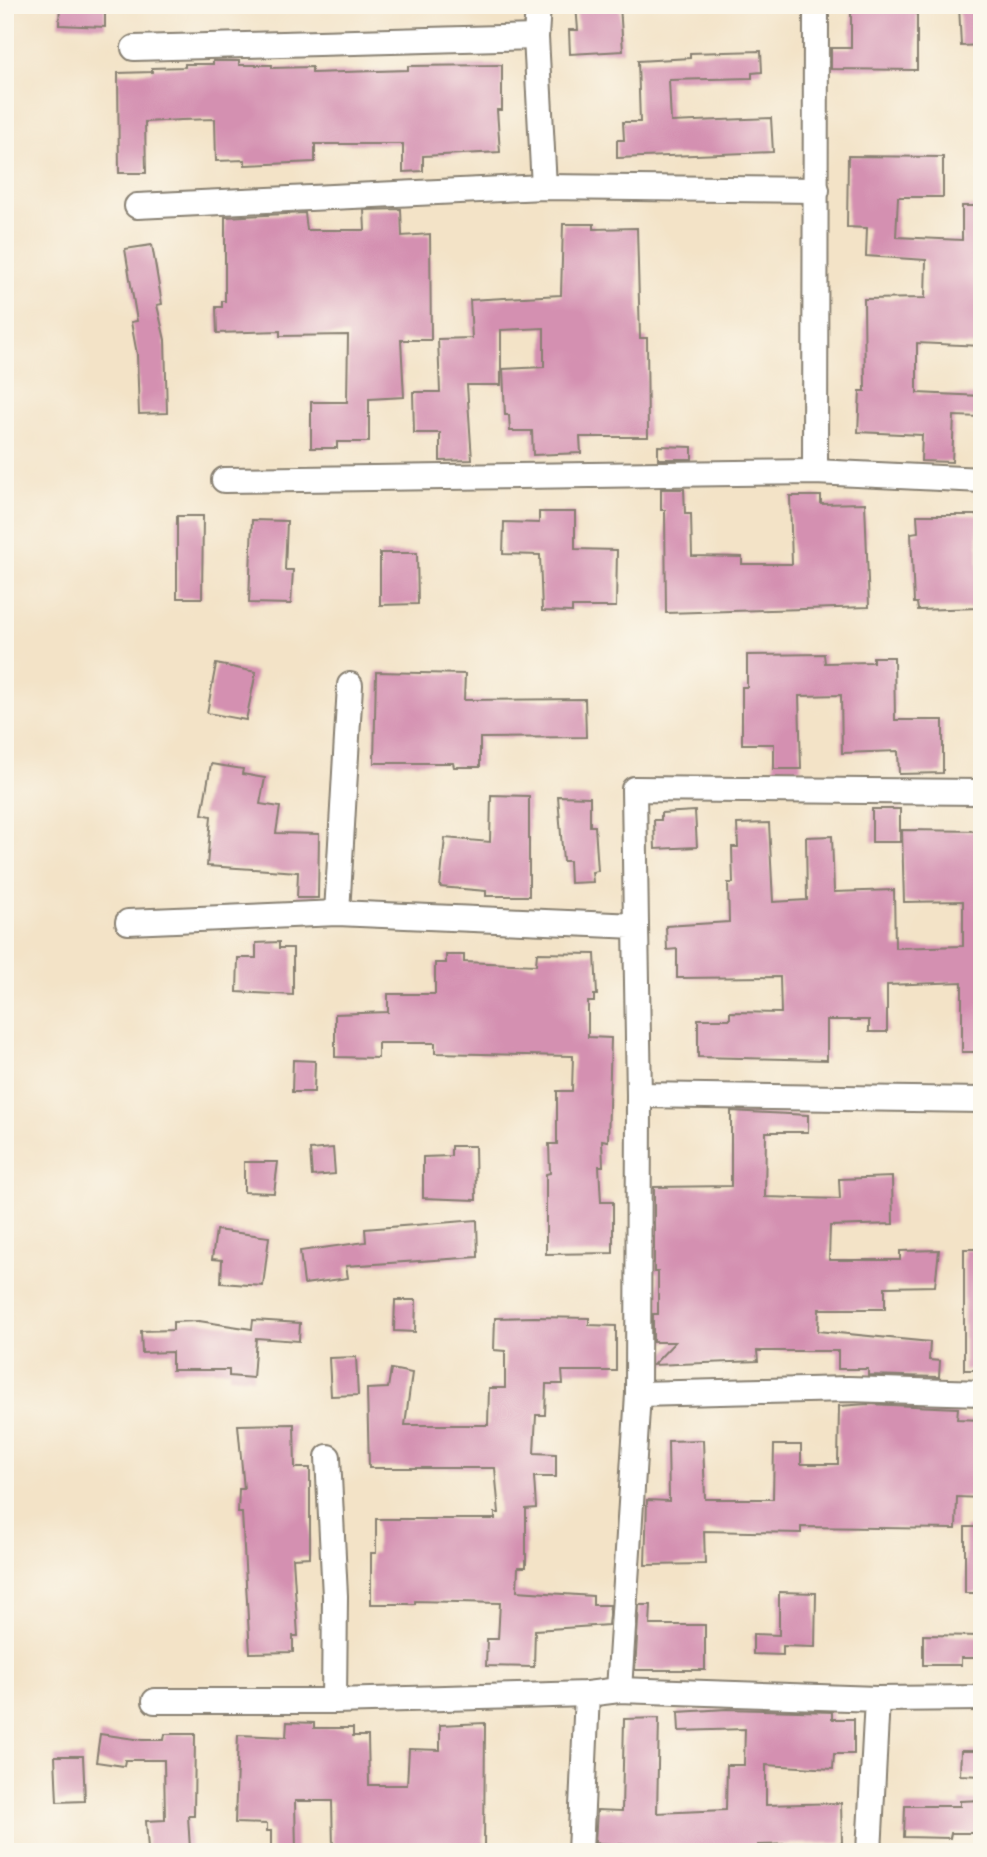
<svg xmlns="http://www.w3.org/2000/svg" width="987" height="1857" viewBox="0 0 987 1857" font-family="Pangolin,sans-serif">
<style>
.building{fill:#d490b1}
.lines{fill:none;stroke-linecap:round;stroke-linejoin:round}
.minor-casing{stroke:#888072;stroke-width:28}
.minor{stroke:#fff;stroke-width:24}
</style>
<rect width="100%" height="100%" fill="#fbf7ec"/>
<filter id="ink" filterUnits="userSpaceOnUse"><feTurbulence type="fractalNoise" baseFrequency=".0143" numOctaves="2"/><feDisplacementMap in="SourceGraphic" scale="14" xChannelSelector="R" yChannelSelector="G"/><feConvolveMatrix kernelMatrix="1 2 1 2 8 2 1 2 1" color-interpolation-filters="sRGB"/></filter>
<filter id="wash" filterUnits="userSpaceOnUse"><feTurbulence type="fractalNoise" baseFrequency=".00686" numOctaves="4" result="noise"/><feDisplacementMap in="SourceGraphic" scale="28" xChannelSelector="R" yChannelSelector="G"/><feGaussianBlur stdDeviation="1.57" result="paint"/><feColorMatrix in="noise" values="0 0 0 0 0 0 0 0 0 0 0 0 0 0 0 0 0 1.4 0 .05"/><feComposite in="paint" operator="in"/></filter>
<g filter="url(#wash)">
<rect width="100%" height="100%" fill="#f3e3c7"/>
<g id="blocks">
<g class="building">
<polygon points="60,5 105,5 105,27 59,25"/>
<polygon points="576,5 620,5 623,51 570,54 569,30 578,30"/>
<polygon points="851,5 917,5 917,70 831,69 831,48 851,48"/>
<polygon points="959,5 982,5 982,45 961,46"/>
<polygon points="761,51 762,72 752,73 752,78 669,80 671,122 771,118 773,152 617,158 617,140 624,140 623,122 640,122 638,61 690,58 690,53"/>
<polygon points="213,61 239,61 239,65 272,65 272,68 312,67 312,73 408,70 408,66 502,65 502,110 497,110 500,152 423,156 423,171 403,172 403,144 315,144 315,162 245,165 245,160 216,161 215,119 181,120 145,122 146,173 119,173 118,73 152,72 152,68 185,67 185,64 213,64"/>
<polygon points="848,156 943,157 943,197 898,197 896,237 962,240 962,206 982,206 982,346 917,343 917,393 982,396 982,417 954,416 952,462 921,461 922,435 858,432 860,391 865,391 864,299 925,298 926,260 866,256 867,228 847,227"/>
<polygon points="401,209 402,236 430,234 431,340 401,340 404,397 369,399 369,442 337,442 337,448 311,448 311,402 347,402 348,335 280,336 280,331 217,333 216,307 222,307 222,301 225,301 225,217 305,213 307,230 365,230 364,210"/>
<polygon points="563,224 594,224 594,229 637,228 640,338 647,338 648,437 580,437 581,453 533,455 532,431 510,431 509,415 505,415 503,369 544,367 544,328 501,330 501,385 467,385 472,460 440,461 440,433 414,433 413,392 440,392 438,339 472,338 470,300 561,295"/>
<polygon points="152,245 162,304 157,305 165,340 167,413 139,414 137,354 131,322 137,321 125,249"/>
<polygon points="658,446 692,447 692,459 658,459"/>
<polygon points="661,489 684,489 685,514 691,514 692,556 742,557 742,564 792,564 790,496 821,496 821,504 865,503 869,607 666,613 665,510 661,510"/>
<polygon points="539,512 575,512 575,549 617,550 616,607 572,607 572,612 542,611 540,555 503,554 504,522 539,523"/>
<polygon points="917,515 978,515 978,608 918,610 917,603 914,603 911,533 918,532"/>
<polygon points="177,516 203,516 202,598 177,598"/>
<polygon points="252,520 287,521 285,570 293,570 291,604 249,603"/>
<polygon points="380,553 417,553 418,604 380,605"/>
<polygon points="824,654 825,663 873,662 873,657 894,657 895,720 943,720 943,773 899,774 898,751 842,753 841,695 799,696 801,769 774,769 774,744 742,744 742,687 747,687 747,655"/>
<polygon points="216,664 256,672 246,720 207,713"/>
<polygon points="376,672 465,674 464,700 585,699 586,737 480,738 480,767 454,767 453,763 374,763"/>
<polygon points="211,764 243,769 242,774 265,778 260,804 280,807 276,833 319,834 318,898 297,898 298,872 207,866 211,816 202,814"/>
<polygon points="491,795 529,796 529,896 486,896 486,891 440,887 445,838 490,842"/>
<polygon points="558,796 590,797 590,826 595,826 598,871 592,872 593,882 570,883 569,861 563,861"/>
<rect x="872" y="809" width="28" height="33"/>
<polygon points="695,811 697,847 655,849 654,820 661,820 661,813"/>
<polygon points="769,823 773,902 807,900 806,837 832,836 834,892 894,890 895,948 963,946 963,901 904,902 902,830 982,831 982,1052 962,1052 962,982 887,985 887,1032 869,1032 869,1020 827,1020 827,1060 698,1057 698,1019 730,1019 730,1012 781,1013 780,977 677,978 677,949 667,950 666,926 729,922 728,883 733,883 732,847 738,847 737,824"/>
<polygon points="279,942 279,948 293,948 293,995 237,992 238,958 256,958 256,943"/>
<polygon points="537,953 595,954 597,995 594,995 594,1002 588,1002 588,1037 611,1038 608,1141 602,1140 603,1166 599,1166 601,1202 613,1202 613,1253 546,1254 546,1174 550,1173 549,1144 557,1144 557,1091 572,1091 573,1056 435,1053 435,1043 378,1043 378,1058 335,1057 335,1014 388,1012 388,994 435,994 435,963 446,963 446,955 464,955 464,962 536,965"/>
<polygon points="293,1060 315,1061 314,1092 292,1092"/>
<polygon points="731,1111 808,1115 808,1132 766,1132 765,1197 840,1199 839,1179 892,1177 893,1224 830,1226 829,1260 900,1260 900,1251 939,1250 935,1286 885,1287 885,1309 819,1309 818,1331 930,1342 929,1360 940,1361 939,1377 868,1375 868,1369 838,1369 838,1351 757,1351 758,1361 653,1365 675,1342 653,1342 653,1314 658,1314 658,1272 654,1272 654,1187 731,1186"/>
<polygon points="451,1146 475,1146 476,1200 423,1198 423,1157 451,1156"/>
<polygon points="333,1148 335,1174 312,1176 310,1150"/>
<polygon points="244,1162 278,1162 274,1193 244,1192"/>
<polygon points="477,1220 478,1257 346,1266 348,1278 304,1284 300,1251 366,1242 365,1229"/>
<polygon points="216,1230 269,1237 263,1286 221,1283 222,1260 212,1259"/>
<rect x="964" y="1249" width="18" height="121"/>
<polygon points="395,1300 416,1300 415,1332 394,1331"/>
<polygon points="535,1317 589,1318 589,1325 616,1326 616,1371 562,1371 563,1384 546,1384 545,1415 536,1415 534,1453 556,1454 556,1477 534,1477 536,1508 526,1509 526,1567 518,1567 517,1591 593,1596 593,1605 610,1605 608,1625 535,1630 534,1667 486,1666 487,1639 498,1639 500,1603 415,1601 415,1604 371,1604 371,1553 376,1553 376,1519 495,1519 495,1513 499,1513 495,1468 369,1468 367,1389 388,1388 391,1369 412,1373 405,1425 488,1425 489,1388 505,1388 505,1351 494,1350 495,1318"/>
<polygon points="253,1320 300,1323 299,1341 256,1338 253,1378 229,1376 229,1370 172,1370 172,1352 142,1353 141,1331 173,1330 173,1322 199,1321 252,1329"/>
<polygon points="356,1357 358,1395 331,1396 329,1358"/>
<polygon points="868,1404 958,1408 957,1419 982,1420 982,1498 957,1497 956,1529 801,1527 801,1533 704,1531 705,1564 645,1565 647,1500 669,1501 668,1441 703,1440 705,1499 773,1499 774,1445 801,1445 801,1464 838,1464 839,1406"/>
<polygon points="294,1424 295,1468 310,1468 310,1557 293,1558 298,1636 293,1636 293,1652 250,1653 242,1513 238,1513 239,1489 244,1489 238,1425"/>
<rect x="965" y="1527" width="17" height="66"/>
<polygon points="779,1592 816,1593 815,1647 783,1646 783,1655 753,1654 753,1634 779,1635"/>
<polygon points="639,1605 651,1605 650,1625 705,1625 705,1670 635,1670"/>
<polygon points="923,1635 982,1636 982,1658 961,1658 961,1665 923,1665"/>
<polygon points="727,1709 832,1712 832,1719 854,1719 854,1754 834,1754 833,1769 766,1765 766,1805 841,1803 842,1843 758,1845 758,1852 660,1852 660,1847 595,1843 597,1810 622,1811 624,1719 659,1718 657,1813 726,1810 727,1765 744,1765 745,1729 679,1731 678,1712"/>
<polygon points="287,1722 314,1723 314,1728 353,1728 353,1736 368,1736 369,1785 407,1785 409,1749 440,1750 440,1725 485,1723 484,1849 344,1852 344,1847 333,1847 332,1801 295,1801 296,1852 271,1852 271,1831 267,1831 267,1824 235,1823 238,1735 286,1737"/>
<polygon points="100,1734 142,1740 164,1740 165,1734 195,1734 194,1816 188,1816 190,1849 148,1850 146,1821 165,1820 164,1760 125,1760 124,1766 96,1762"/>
<polygon points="961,1751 982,1751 982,1776 960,1775"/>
<polygon points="55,1756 83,1756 85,1801 57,1802"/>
<polygon points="982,1800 982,1833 951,1833 950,1838 904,1837 905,1806 960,1806 960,1801"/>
</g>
</g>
</g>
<g filter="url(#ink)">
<use href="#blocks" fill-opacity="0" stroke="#888072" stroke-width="2"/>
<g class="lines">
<g class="minor-casing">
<g id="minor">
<polyline points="538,5 536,37 544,187"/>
<polyline points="134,48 536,37"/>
<polyline points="137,206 544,187 817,190"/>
<polyline points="815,472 816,5"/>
<polyline points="224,480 815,472 982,480"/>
<polyline points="337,913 350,685"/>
<polyline points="128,922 337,913 636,926 639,1095 638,1394 619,1690"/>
<polyline points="636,926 634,789 982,792"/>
<polyline points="639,1095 982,1100"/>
<polyline points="638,1394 848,1389 982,1393"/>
<polyline points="328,1457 335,1596 334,1701"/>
<polyline points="155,1701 334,1701 587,1694 619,1690 877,1699 982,1698"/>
<polyline points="580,1852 587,1694"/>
<polyline points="869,1852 877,1699"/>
</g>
</g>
<use href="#minor" class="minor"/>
</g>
</g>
<rect width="987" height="1857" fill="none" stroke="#fbf7ec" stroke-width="28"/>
</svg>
